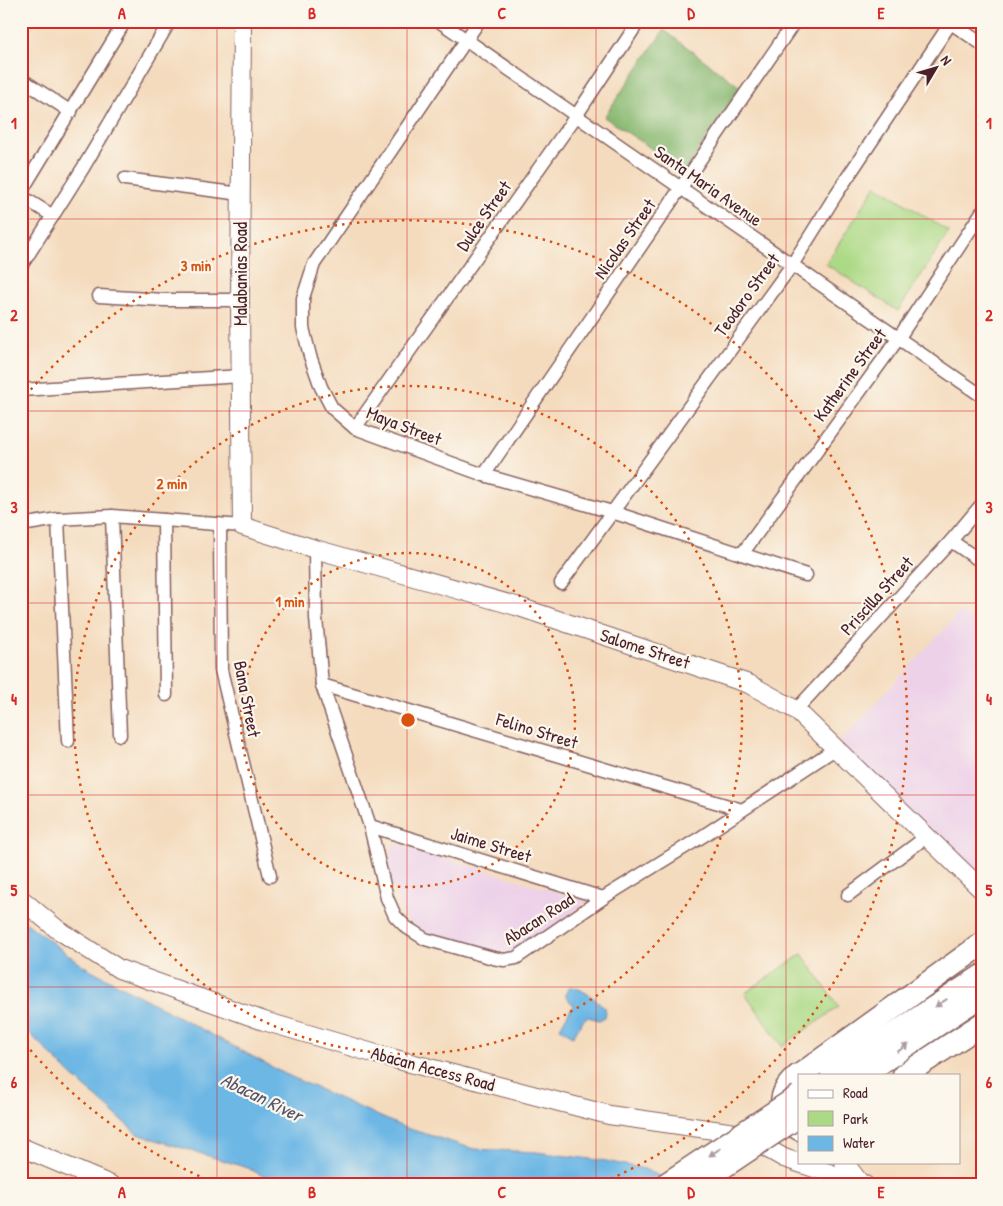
<svg xmlns="http://www.w3.org/2000/svg" width="1003" height="1206" viewBox="0 0 1003 1206" font-family="'Patrick Hand',sans-serif">
<style>
.built{fill:#edd1e9}
.green{fill:#acd985;stroke:#7b7c58}
.forest{fill:#89b972;stroke:#6a6c4e}
.water{fill:#6db7e5;stroke:#5c6b88}
.lines{fill:none;stroke-linecap:round;stroke-linejoin:round}
.street-casing{stroke:#86615e;stroke-width:15}
.secondary-casing{stroke:#86615e;stroke-width:20}
.highway-casing{stroke:#86615e;stroke-width:25}
.street{stroke:#fff;stroke-width:12}
.secondary{stroke:#fff;stroke-width:18}
.highway{stroke:#fff;stroke-width:22}
.highway-bridge-casing{stroke:#86615e;stroke-width:25;stroke-linecap:butt}
.highway-bridge{stroke:#fff;stroke-width:22}
.oneway{fill:#ae9aa0}
.grid{fill:none;stroke:#d62828;stroke-width:1;stroke-opacity:0.55}
.ring{fill:none;stroke:#d8530f;stroke-width:2.5;stroke-dasharray:2.5 5}
.labels{text-anchor:middle;stroke-width:4.5;stroke-linejoin:round;paint-order:stroke}
.street-label{font-size:18px;fill:#4a1f2b;stroke:#fbf7ec}
.water-label{font-size:19px;font-style:italic;fill:#56546c;stroke:#fbf7ec}
.centre{fill:#d8530f;stroke:#fbf7ec;stroke-width:2.5}
.ring-label{font-size:15px;text-anchor:middle;font-weight:bold;fill:#d8530f;stroke:#fbf7ec;stroke-width:4.5;stroke-linejoin:round;paint-order:stroke}
.neatline{fill:none;stroke:#d62828;stroke-width:2}
.grid-label{font-size:16px;text-anchor:middle;font-weight:bold;fill:#d62828}
</style>
<rect width="100%" height="100%" fill="#fbf7ec"/>
<filter id="ink" filterUnits="userSpaceOnUse"><feTurbulence type="fractalNoise" baseFrequency=".02" numOctaves="2"/><feDisplacementMap in="SourceGraphic" scale="10" xChannelSelector="R" yChannelSelector="G"/><feConvolveMatrix kernelMatrix="1 2 1 2 8 2 1 2 1" color-interpolation-filters="sRGB"/></filter>
<filter id="wash" filterUnits="userSpaceOnUse"><feTurbulence type="fractalNoise" baseFrequency=".0096" numOctaves="4" result="noise"/><feDisplacementMap in="SourceGraphic" scale="20" xChannelSelector="R" yChannelSelector="G"/><feGaussianBlur stdDeviation="1.12" result="paint"/><feColorMatrix in="noise" values="0 0 0 0 0 0 0 0 0 0 0 0 0 0 0 0 0 1.4 0 .05"/><feComposite in="paint" operator="in"/></filter>
<g filter="url(#wash)">
<rect width="100%" height="100%" fill="#f4dbbe"/>
<g class="built">
<polygon points="960,612 982,624 982,886 837,745"/>
<polygon points="394,843 587,901 525,951 503,959 425,933 404,918 387,870"/>
</g>
<g class="green">
<polygon points="876,185 949,232 898,311 826,264"/>
<polygon points="802,954 839,1007 782,1046 745,993"/>
</g>
<polygon class="forest" points="664,30 740,87 685,171 604,117"/>
<g class="water">
<polygon points="21,919 82,965 285,1074 403,1127 474,1149 536,1152 606,1161 644,1169 680,1185 280,1185 248,1168 137,1134 70,1074 21,1025"/>
<path d="M569 987C579 986 602 1002 606 1011L605 1017 599 1020 588 1017 584 1019 573 1036 560 1028 573 1005 565 995Z"/>
</g>
</g>
<g filter="url(#ink)">
<g class="lines">
<g class="street-casing">
<g id="street">
<polyline points="439,21 982,396"/>
<polyline points="479,21 314,264 303,298 303,328 310,356 321,387 332,408 355,428 484,475 612,512 806,575"/>
<polyline points="948,21 982,44"/>
<polyline points="21,79 71,112"/>
<polyline points="125,179 241,194"/>
<polyline points="21,192 125,21"/>
<polyline points="21,196 53,216"/>
<polyline points="21,266 83,168 170,21"/>
<polyline points="99,296 164,300 240,300"/>
<polyline points="21,390 241,376"/>
<polyline points="355,428 576,116 639,21"/>
<polyline points="484,475 795,21"/>
<polyline points="112,516 120,735"/>
<polyline points="58,519 68,741"/>
<polyline points="164,520 166,695"/>
<polyline points="21,525 58,519 112,516 242,526"/>
<polyline points="220,525 221,670 270,876"/>
<polyline points="951,541 982,562"/>
<polyline points="315,549 316,618 322,685 370,826 387,898 395,916 406,927 425,939 493,958 504,960 516,958 603,898 703,836 835,749"/>
<polyline points="742,554 898,339 982,212"/>
<polyline points="561,583 792,265 837,193 952,21"/>
<polyline points="322,685 742,810"/>
<polyline points="796,710 951,541 982,504"/>
<polyline points="370,826 603,898"/>
<polyline points="848,895 926,837"/>
<polyline points="21,1184 22,1185"/>
</g>
</g>
<g class="secondary-casing">
<g id="secondary">
<polyline points="242,21 240,300 242,526 315,549 516,606 749,684 796,710 982,890"/>
<polyline points="21,899 57,929 119,969 264,1021 376,1054 609,1115 742,1134 784,1158 865,1185"/>
<polyline points="21,1147 111,1185"/>
<polyline points="844,1162 860,1183"/>
</g>
</g>
<g class="highway-casing">
<g id="highway">
<path d="M799 1075C778 1091 775 1114 799 1129"/>
<polyline points="800,1075 982,944"/>
<polyline points="832,1075 982,976"/>
<polyline points="862,1075 982,995"/>
<polyline points="904,1075 982,1024"/>
</g>
</g>
<use href="#street" class="street"/>
<use href="#secondary" class="secondary"/>
<use href="#highway" class="highway"/>
<g class="highway-bridge-casing">
<g id="highway-bridge">
<polyline points="665,1185 799,1096"/>
<polyline points="696,1185 799,1116"/>
</g>
</g>
<use href="#highway-bridge" class="highway-bridge"/>
</g>
<defs><path id="oneway-solid" d="M-6-.8H1V-3.2L6.5 0L1 3.2V.8H-6Z" transform="scale(1.25)"/></defs>
<g class="oneway">
<use href="#oneway-solid" transform="translate(941 1003) rotate(147)"/>
<use href="#oneway-solid" transform="translate(903 1048) rotate(-34)"/>
<use href="#oneway-solid" transform="translate(715 1152) rotate(147)"/>
</g>
</g>
<path class="grid" d="M217 21V1185M407 21V1185M596 21V1185M786 21V1185M21 219H982M21 411H982M21 603H982M21 795H982M21 987H982"/>
<g class="ring">
<circle cx="408" cy="720" r="167"/>
<circle cx="408" cy="720" r="334"/>
<path d="M220 1185A501 501 0 0 1 21 1039M21 401A501 501 0 1 1 596 1185"/>
</g>
<g class="labels">
<g class="street-label">
<text transform="translate(708 186) rotate(35)" y="6">Santa Maria Avenue</text>
<text transform="translate(484 216) rotate(-55)" y="6">Dulce Street</text>
<text transform="translate(625 239) rotate(-55)" y="6">Nicolas Street</text>
<text transform="translate(241 274) rotate(-90)" y="6">Malabanias Road</text>
<text transform="translate(747 295) rotate(-54)" y="6">Teodoro Street</text>
<text transform="translate(850 375) rotate(-54)" y="6">Katherine Street</text>
<text transform="translate(404 426) rotate(21)" y="6">Maya Street</text>
<text transform="translate(877 596) rotate(-48)" y="6">Priscilla Street</text>
<text transform="translate(645 649) rotate(18)" y="6">Salome Street</text>
<text transform="translate(247 699) rotate(79)" y="6">Bana Street</text>
<text transform="translate(537 731) rotate(17)" y="6">Felino Street</text>
<text transform="translate(491 845) rotate(17)" y="6">Jaime Street</text>
<text transform="translate(539 919) rotate(-33)" y="6">Abacan Road</text>
<text transform="translate(433 1069) rotate(15)" y="6">Abacan Access Road</text>
</g>
<g class="water-label">
<text transform="translate(262 1097) rotate(26)" y="7">Abacan River</text>
</g>
</g>
<circle cx="408" cy="720" r="8" class="centre"/>
<g class="ring-label">
<text x="196" y="271">3 min</text>
<text x="172" y="489">2 min</text>
<text x="290" y="607">1 min</text>
</g>
<rect width="1003" height="1206" fill="none" stroke="#fbf7ec" stroke-width="55"/>
<rect x="798" y="1074" width="162" height="90" fill="#fbf7ec" stroke="#b4a19f"/>
<rect x="808" y="1090" width="25" height="8" fill="#ffffff" stroke="#b4a19f"/>
<text x="843" y="1098" font-size="15" fill="#4a1f2b">Road</text>
<rect x="808" y="1111" width="25" height="15" fill="#acd985" stroke="#b4a19f"/>
<text x="843" y="1124" font-size="15" fill="#4a1f2b">Park</text>
<rect x="808" y="1136" width="25" height="15" fill="#6db7e5" stroke="#b4a19f"/>
<text x="843" y="1148" font-size="15" fill="#4a1f2b">Water</text>
<g transform="translate(936 68) rotate(52)" stroke="#fbf7ec" stroke-width="4" paint-order="stroke">
<path d="M0-4L9 19L0 12L-9 19Z" fill="#4a1f2b"/>
<text y="-8" font-size="14" font-weight="bold" text-anchor="middle" fill="#4a1f2b">N</text>
</g>
<rect x="28" y="28" width="948" height="1150" class="neatline"/>
<g class="grid-label">
<text x="122" y="19">A</text>
<text x="312" y="19">B</text>
<text x="502" y="19">C</text>
<text x="691" y="19">D</text>
<text x="881" y="19">E</text>
<text x="14" y="129">1</text>
<text x="989" y="129">1</text>
<text x="14" y="321">2</text>
<text x="989" y="321">2</text>
<text x="14" y="513">3</text>
<text x="989" y="513">3</text>
<text x="14" y="705">4</text>
<text x="989" y="705">4</text>
<text x="14" y="896">5</text>
<text x="989" y="896">5</text>
<text x="14" y="1088">6</text>
<text x="989" y="1088">6</text>
<text x="122" y="1198">A</text>
<text x="312" y="1198">B</text>
<text x="502" y="1198">C</text>
<text x="691" y="1198">D</text>
<text x="881" y="1198">E</text>
</g>
</svg>
